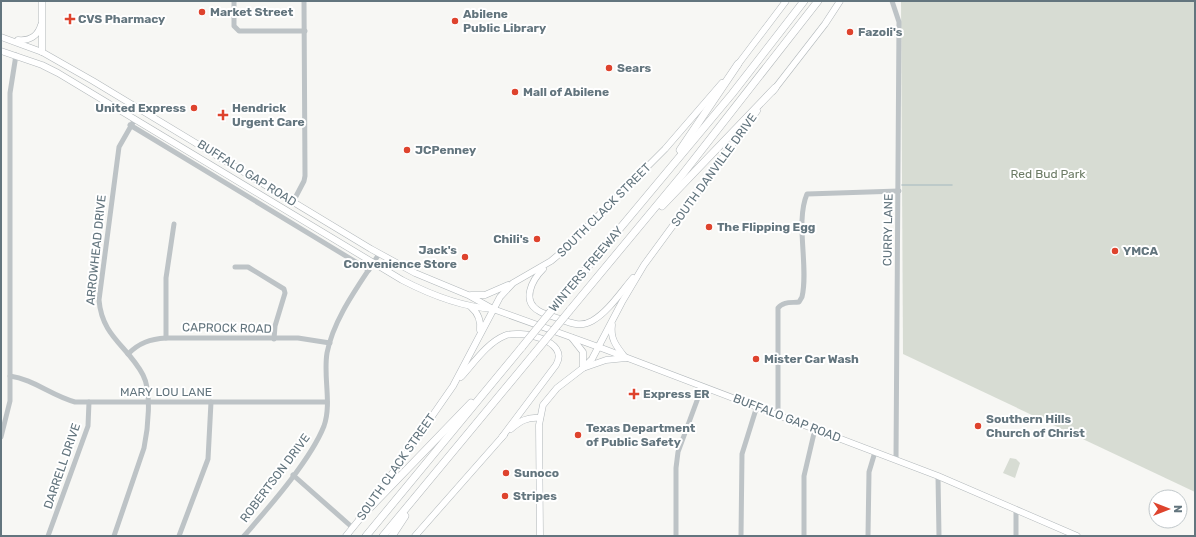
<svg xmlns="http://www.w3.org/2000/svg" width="1196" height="537" viewBox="0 0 1196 537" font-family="Rubik,sans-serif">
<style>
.park{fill:#d7dcd3}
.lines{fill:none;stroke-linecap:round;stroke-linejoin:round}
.stream{stroke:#b5c4c6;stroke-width:1.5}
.major-casing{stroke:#b1b7ba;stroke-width:7}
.highway-casing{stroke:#b1b6b9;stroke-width:8}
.minor{stroke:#bdc3c6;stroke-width:5}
.major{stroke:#fff;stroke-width:6}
.highway{stroke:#fff;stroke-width:7}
.highway-bridge-casing{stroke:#b1b6b9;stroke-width:8;stroke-linecap:butt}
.highway-bridge{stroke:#fff;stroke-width:7}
.poi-dot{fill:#de432d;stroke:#fff;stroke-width:1.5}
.labels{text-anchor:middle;stroke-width:4;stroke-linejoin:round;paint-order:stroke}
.poi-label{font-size:12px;font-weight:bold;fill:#63757e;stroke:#fff;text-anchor:start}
.street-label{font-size:12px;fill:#63757e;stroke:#fff}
.park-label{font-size:12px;fill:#6c7b65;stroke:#fff}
</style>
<rect width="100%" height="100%" fill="#f7f7f4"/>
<g class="park">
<polygon points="901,1 1195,1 1195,492 903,354"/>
<polygon points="1010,458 1016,459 1020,463 1015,478 1003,473"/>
</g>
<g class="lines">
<polyline class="stream" points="902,185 952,185"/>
<g class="major-casing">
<g id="major">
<polyline points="1,37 42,52 93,81 371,249 415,273 468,295 493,309 604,349 938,476 1077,536"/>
<path d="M18 40C29 41 38 36 41 25"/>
<path d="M1 51 42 65 58 73 402 280C431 295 461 307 493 309"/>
<polyline points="42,52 42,1"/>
<polyline points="736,67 786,1"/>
<polyline points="773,91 825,24 840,1"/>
<path d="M543 269C532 280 521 301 539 311 544 314 551 316 557 318 568 322 580 328 592 321 608 312 621 292 633 278"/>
<polyline points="471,295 485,295 508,285"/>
<path d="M471 307C478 313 481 321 480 330"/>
<path d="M612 325C610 338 616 346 624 356"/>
<polyline points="572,338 583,352 583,368 606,360 626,358"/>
<path d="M461 377C473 364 487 343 504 336 519 329 571 340 556 365L502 437"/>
<path d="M511 429C520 421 527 417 540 418"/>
<polyline points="371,504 453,386 500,297 513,283 551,261 563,251 665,149 722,83"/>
<polyline points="346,536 363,515"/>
<polyline points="415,536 504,435"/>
<polyline points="540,536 539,425 543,405 557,388 583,368 592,359 622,302 644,265 757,111"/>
</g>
</g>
<g class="highway-casing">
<g id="highway">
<polyline points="680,150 738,64"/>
<polyline points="662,206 775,88"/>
<polyline points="556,305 732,94 804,1"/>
<polyline points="570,310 682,175 818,1"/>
<polyline points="360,518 471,403"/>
<polyline points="366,536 522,347"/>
<polyline points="383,536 533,355"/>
<polyline points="392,536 405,516"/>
</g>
</g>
<g class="minor">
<polyline points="234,1 234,26 239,31 305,31"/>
<polyline points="892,1 899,22 896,460"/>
<polyline points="130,125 369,270"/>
<polyline points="293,202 304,181 305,176 304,1"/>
<polyline points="235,267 248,267 284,289 285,293 275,326 274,339"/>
<polyline points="166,338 166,278 174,224"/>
<path d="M128 354C139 343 150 339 166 338H298L330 343"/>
<path d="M10 376C33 379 52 396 75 402H327"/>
<path d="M778 414V308C783 301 792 303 799 302L802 297C809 267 795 222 807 194L899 191"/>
<polyline points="1,437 10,401 10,93 16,55"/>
<polyline points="293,475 353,528"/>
<polyline points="938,476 939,536"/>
<polyline points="48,536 88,426 89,402"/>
<path d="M114 536 144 448C148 429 152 392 143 375 128 346 102 337 99 300L119 147 135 119"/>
<polyline points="179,536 208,459 211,402"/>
<path d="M244 536C269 507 310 461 324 426 332 403 323 377 327 353 334 317 360 284 379 254"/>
<polyline points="676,536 676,468 678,452 702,387"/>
<polyline points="741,536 742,454 757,406"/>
<polyline points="804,536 804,476 815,429"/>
<polyline points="868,536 869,472 875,452"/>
<polyline points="1016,536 1016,510"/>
</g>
<use href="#major" class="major"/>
<use href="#highway" class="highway"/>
<g class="highway-bridge-casing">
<g id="highway-bridge">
<polyline points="522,347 556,305"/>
<polyline points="533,355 570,310"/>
</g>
</g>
<use href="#highway-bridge" class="highway-bridge"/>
</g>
<g class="poi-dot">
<circle cx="202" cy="12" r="4"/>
<path d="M68 13h4v4h4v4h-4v4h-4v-4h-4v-4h4z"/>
<circle cx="455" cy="21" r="4"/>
<circle cx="850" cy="32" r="4"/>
<circle cx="609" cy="68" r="4"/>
<circle cx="515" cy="92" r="4"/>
<circle cx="194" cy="108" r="4"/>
<path d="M221 109h4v4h4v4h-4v4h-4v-4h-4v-4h4z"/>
<circle cx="407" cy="150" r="4"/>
<circle cx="709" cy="227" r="4"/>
<circle cx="537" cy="239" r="4"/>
<circle cx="1115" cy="251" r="4"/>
<circle cx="465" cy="257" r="4"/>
<circle cx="756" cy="359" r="4"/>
<path d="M632 388h4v4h4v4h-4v4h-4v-4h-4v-4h4z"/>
<circle cx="978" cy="426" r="4"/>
<circle cx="578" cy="435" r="4"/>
<circle cx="506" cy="473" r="4"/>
<circle cx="505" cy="496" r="4"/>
</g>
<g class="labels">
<g class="poi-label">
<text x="210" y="16">Market Street</text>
<text x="463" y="18">Abilene<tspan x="463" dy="14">Public Library</tspan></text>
<text x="78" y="23">CVS Pharmacy</text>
<text x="858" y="36">Fazoli's</text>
<text x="617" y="72">Sears</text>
<text x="523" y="96">Mall of Abilene</text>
<text x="186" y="112" text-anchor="end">United Express</text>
<text x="232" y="112">Hendrick<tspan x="232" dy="14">Urgent Care</tspan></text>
<text x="415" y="154">JCPenney</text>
<text x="717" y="231">The Flipping Egg</text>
<text x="529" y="243" text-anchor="end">Chili's</text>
<text x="457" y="254" text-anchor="end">Jack's<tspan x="457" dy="14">Convenience Store</tspan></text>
<text x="1123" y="255">YMCA</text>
<text x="764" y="363">Mister Car Wash</text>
<text x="643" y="398">Express ER</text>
<text x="986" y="423">Southern Hills<tspan x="986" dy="14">Church of Christ</tspan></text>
<text x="586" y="432">Texas Department<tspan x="586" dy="14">of Public Safety</tspan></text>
<text x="514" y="477">Sunoco</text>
<text x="513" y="500">Stripes</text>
</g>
<g class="street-label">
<text transform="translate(714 170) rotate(-54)" y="4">SOUTH DANVILLE DRIVE</text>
<text transform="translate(247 173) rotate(32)" y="4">BUFFALO GAP ROAD</text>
<text transform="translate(604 210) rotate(-45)" y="4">SOUTH CLACK STREET</text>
<text transform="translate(888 230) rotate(-89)" y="4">CURRY LANE</text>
<text transform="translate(96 250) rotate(-84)" y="4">ARROWHEAD DRIVE</text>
<text transform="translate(586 269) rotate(-50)" y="4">WINTERS FREEWAY</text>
<text transform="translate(227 328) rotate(1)" y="4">CAPROCK ROAD</text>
<text x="166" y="396">MARY LOU LANE</text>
<text transform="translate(787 418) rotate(21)" y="4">BUFFALO GAP ROAD</text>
<text transform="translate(62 466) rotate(-71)" y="4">DARRELL DRIVE</text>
<text transform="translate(396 467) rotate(-55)" y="4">SOUTH CLACK STREET</text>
<text transform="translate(275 478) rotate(-53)" y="4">ROBERTSON DRIVE</text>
</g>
<g class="park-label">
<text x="1048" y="178">Red Bud Park</text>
</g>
</g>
<rect width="1196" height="537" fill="none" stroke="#63757e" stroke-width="4"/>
<g transform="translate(1168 509) rotate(90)"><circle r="19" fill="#ffffff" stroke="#c1c8cb"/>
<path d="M0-3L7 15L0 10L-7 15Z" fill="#de432d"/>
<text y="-6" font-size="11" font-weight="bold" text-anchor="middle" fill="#63757e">N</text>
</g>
</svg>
